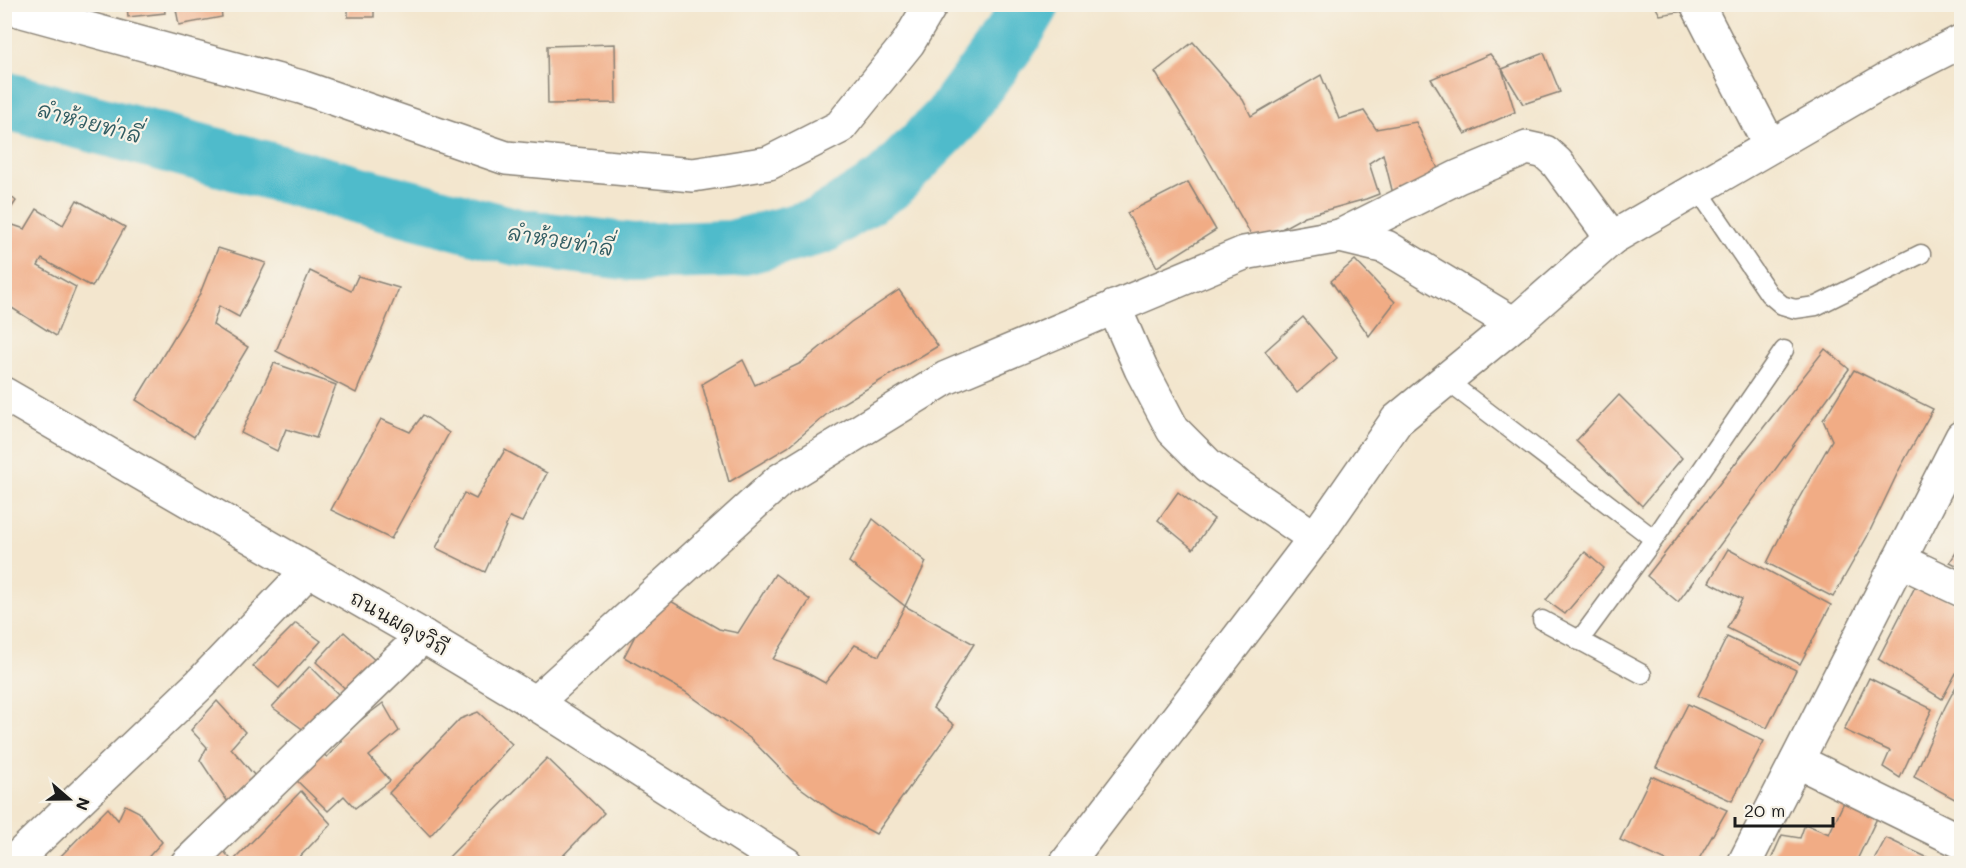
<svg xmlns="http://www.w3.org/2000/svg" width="1966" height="868" viewBox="0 0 1966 868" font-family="Mali,'Playpen Sans Thai',sans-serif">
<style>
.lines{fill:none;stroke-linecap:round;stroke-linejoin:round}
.river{stroke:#50bbcb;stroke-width:58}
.building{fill:#f1ac85}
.lane-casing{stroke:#888175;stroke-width:21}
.street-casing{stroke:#888175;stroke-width:36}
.secondary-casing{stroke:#888175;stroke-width:36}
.lane{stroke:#fff;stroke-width:18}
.street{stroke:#fff;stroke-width:33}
.secondary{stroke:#fff;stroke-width:33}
.labels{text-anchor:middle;stroke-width:4.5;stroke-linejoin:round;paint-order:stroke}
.street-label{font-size:20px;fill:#1c1c1c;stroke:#f7f3e8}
.water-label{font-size:21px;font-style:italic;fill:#315c62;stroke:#f7f3e8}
</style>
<rect width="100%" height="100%" fill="#f7f3e8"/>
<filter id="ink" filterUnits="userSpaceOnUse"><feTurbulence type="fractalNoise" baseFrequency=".0167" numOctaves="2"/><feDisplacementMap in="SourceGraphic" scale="12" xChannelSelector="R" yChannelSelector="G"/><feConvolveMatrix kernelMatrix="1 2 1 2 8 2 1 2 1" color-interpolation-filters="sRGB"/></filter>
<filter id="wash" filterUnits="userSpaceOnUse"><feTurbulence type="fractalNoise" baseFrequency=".008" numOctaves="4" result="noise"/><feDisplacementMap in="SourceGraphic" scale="24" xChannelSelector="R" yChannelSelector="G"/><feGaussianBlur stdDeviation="1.35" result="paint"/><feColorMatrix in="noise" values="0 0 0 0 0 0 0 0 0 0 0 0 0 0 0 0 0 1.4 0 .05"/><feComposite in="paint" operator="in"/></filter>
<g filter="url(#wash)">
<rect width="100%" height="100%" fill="#f3e6ce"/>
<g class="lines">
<polyline class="river" points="4,100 517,237 632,252 732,249 820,226 888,183 951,119 1014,33 1031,4"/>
</g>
<g id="blocks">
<g class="building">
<polygon points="127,4 164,4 165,13 128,17"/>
<polygon points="175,4 220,4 222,17 179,25"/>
<rect x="348" y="4" width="26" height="13"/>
<polygon points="1654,4 1682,4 1685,11 1660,15"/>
<polygon points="1193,42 1243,100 1251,116 1321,75 1339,119 1364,111 1376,129 1416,122 1442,177 1394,198 1383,154 1369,163 1379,194 1366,199 1305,216 1256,243 1194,135 1155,72"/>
<polygon points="615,44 616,103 548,104 547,46"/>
<polygon points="1544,53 1560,92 1523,104 1502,69 1515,112 1465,134 1431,79 1490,54 1502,69"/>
<polygon points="1188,182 1216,230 1157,267 1127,213"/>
<polygon points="4,190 16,201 4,219"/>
<polygon points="77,200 125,227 92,287 42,259 38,266 76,287 56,336 4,303 4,222 25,229 37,209 63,225"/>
<polygon points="218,248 266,263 239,317 219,306 213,325 248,347 194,437 136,400 199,296"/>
<polygon points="1355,260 1395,302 1369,336 1331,281"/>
<polygon points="310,271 351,291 358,276 399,288 356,393 276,351"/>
<polygon points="899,290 938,346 833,409 788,447 729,482 702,384 743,360 755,385 801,363 851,322"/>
<polygon points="1303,317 1337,358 1297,393 1265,351"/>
<polygon points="1825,349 1849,369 1678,602 1647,576"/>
<polygon points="274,363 336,385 316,438 286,429 277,451 241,433"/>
<polygon points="1854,370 1933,409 1900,468 1867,537 1833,597 1767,563 1798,500 1832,440 1823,420"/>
<polygon points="1619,395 1682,458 1642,506 1576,441"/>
<polygon points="423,415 449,433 391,539 331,510 381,419 410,432"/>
<polygon points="505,450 547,473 522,522 510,517 485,572 436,548 464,493 476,499"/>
<polygon points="1178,492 1214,519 1193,549 1158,520"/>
<polygon points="873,519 926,562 905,606 849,562"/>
<polygon points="1962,543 1962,568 1950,562"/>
<polygon points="1728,549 1831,605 1800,664 1727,628 1742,599 1709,582"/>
<polygon points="1585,552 1604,568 1565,614 1546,600"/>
<polygon points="775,574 810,600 773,659 800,669 825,683 855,645 879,656 905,606 974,644 933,708 954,725 876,834 831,810 794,783 751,739 684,691 624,657 657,593 719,629 738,633"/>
<polygon points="1917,583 1962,607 1962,662 1942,699 1878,659"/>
<polygon points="296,623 321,641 279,688 253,666"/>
<polygon points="344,632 378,663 349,692 316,662"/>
<polygon points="1727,637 1796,670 1767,728 1698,696"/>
<polygon points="310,666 340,696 308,733 272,707"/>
<polygon points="1962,675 1962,803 1914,777 1945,707"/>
<polygon points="1869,678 1932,709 1900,778 1883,767 1890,751 1844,730"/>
<polygon points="217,701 245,732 231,748 255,776 228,802 200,760 207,747 191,730"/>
<polygon points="383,703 399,731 369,756 390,781 355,808 344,796 328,811 289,773 317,750 327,757 342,741 337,738"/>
<polygon points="1688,704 1764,741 1732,801 1656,767"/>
<polygon points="478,712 512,744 430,836 389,793 460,719"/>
<polygon points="547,758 604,813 555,864 442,864"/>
<polygon points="1651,776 1727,810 1696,864 1673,864 1620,840"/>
<polygon points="301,791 331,824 293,864 238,864 234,860"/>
<polygon points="1845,800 1878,816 1855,864 1769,864 1782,835 1800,838 1805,824 1829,834"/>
<polygon points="125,805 139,812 162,842 142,864 53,864 108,808 118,820"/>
<polygon points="1886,838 1941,864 1872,864"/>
<polygon points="221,848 235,864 205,864"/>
</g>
</g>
</g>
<g filter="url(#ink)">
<use href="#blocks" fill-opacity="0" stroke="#888175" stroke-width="1.5"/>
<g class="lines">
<g class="lane-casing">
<g id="lane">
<polyline points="1697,188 1769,294 1782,305 1795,309 1816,306 1921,254"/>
<polyline points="1447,381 1654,539"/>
<polyline points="1542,620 1642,674"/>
<polyline points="1579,641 1654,539 1784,350"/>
</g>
</g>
<g class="street-casing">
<g id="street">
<polyline points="1697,4 1770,146"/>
<polyline points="4,6 301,87 506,158 693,175 769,163 840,127 908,43 931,4"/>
<polyline points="1340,236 1458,177 1527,148 1545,152 1557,163 1612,238"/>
<polyline points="1114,307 1141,369 1173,430 1209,466 1315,538"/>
<polyline points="1899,560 1962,590"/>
<polyline points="535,703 780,480 946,378 1244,253 1340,236 1386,247 1514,324"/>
<polyline points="1797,761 1962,842"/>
<polyline points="11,864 200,684 308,571"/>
<polyline points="187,864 423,636"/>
<polyline points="1066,864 1315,538 1397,420 1514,324 1612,238 1887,79 1962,41"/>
<polyline points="1744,864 1962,437"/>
</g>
</g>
<g class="secondary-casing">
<polyline id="secondary" points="4,394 423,636 535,703 786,864"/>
</g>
<use href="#lane" class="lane"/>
<use href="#street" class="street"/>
<use href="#secondary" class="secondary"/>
</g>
</g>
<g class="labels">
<g class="street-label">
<text transform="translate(399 623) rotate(30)" y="7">ถนนผดุงวิถี</text>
</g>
<g class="water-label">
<text transform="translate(89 123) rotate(15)" y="7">ลำห้วยท่าลี่</text>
<text transform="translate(560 241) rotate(9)" y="7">ลำห้วยท่าลี่</text>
</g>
</g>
<rect width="1966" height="868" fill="none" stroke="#f7f3e8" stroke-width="24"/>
<g transform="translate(69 799) rotate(110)" stroke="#f7f3e8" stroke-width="4.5" paint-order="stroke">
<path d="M0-4.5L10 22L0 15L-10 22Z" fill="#1c1c1c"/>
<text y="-9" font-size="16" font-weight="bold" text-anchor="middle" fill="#1c1c1c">N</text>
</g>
<path d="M1735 817v9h98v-9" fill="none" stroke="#1c1c1c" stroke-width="3"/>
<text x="1744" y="817" font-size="18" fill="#1c1c1c" stroke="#f7f3e8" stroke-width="4.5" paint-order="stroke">20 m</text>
</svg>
